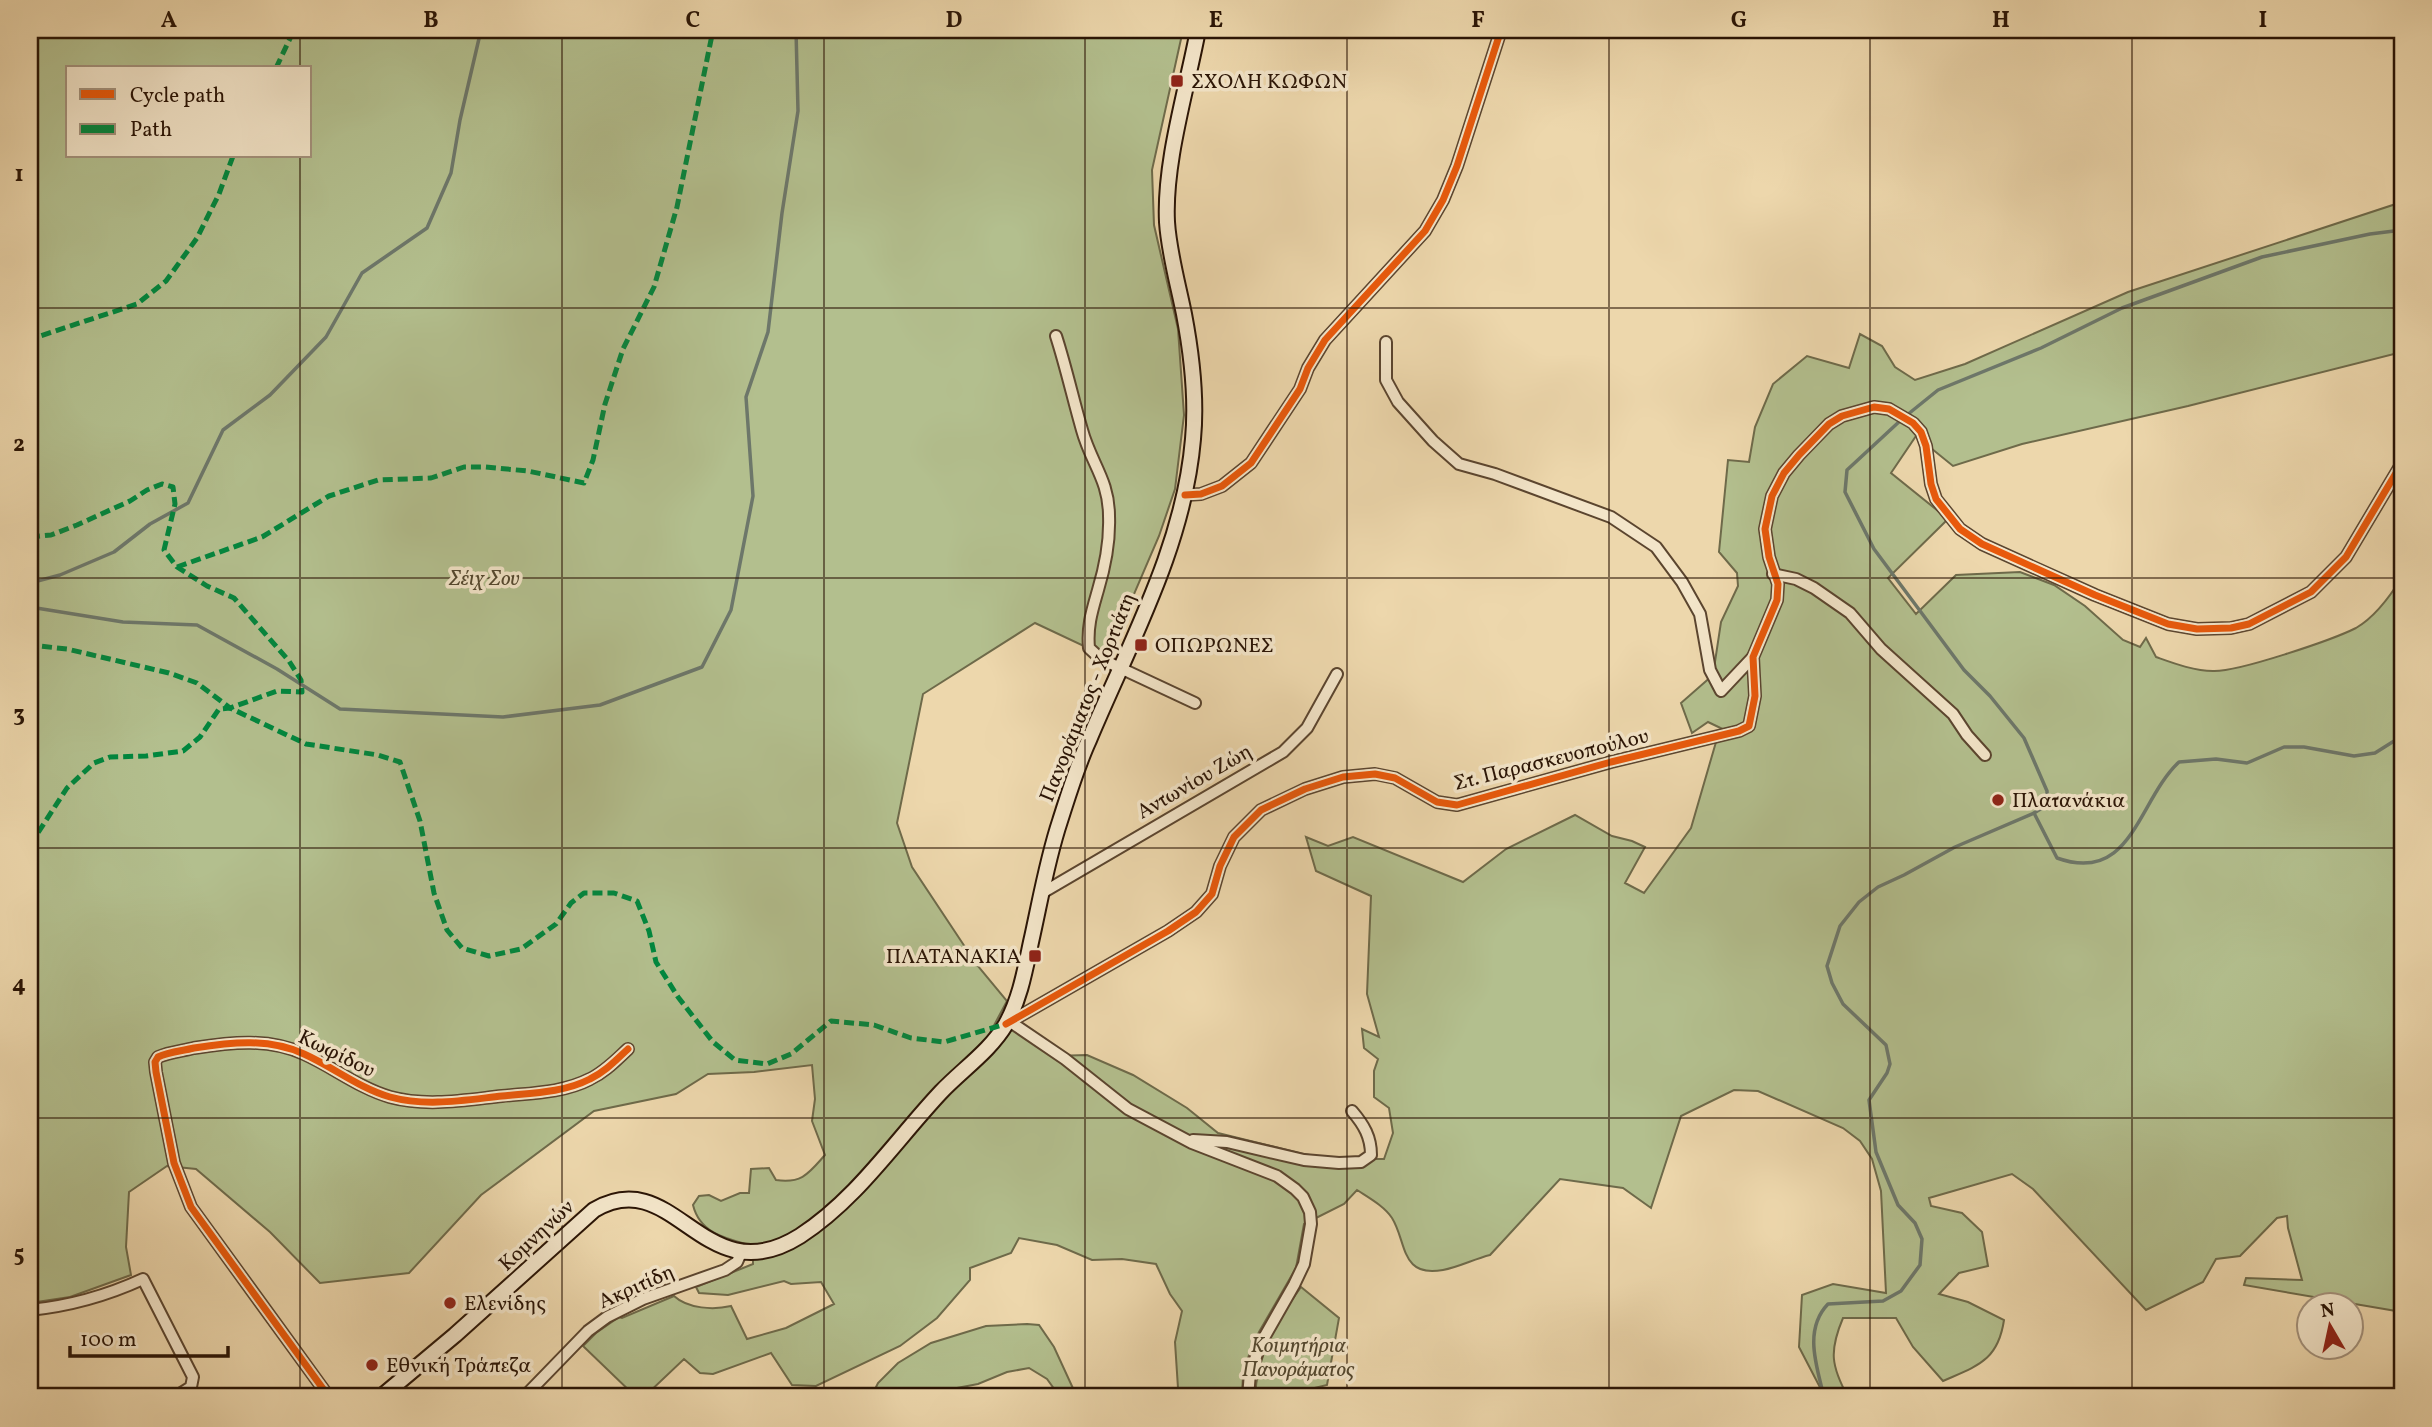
<svg xmlns="http://www.w3.org/2000/svg" width="2432" height="1427" viewBox="0 0 2432 1427" font-family="Vollkorn,serif">
<style>
.green{fill:#b3bf8e;stroke:#6e6a4a;stroke-width:2;fill-rule:evenodd}
.lines{fill:none;stroke-linecap:round;stroke-linejoin:round}
.stream{stroke:#6d776a;stroke-width:3.5}
.street-casing{stroke:#5b452f;stroke-width:14}
.secondary-casing{stroke:#2a1405;stroke-width:18}
.street{stroke:#f3e5c9;stroke-width:10}
.secondary{stroke:#f3e5c9;stroke-width:14}
.quiet{stroke:#00873e;stroke-width:5;stroke-dasharray:10 5;stroke-linecap:butt}
.cycleway-casing{stroke:#f3e5c9;stroke-width:11}
.cycleway{stroke:#e8590c;stroke-width:7}
.grid{fill:none;stroke:#2a1405;stroke-width:2;stroke-opacity:0.55}
.poi-dot{fill:#8f2418;stroke:#f3e5c9;stroke-width:2.5}
.labels{text-anchor:middle;stroke-width:7;stroke-linejoin:round;paint-order:stroke}
.poi-label{font-size:21px;fill:#2a1405;stroke:#f3e5c9;text-anchor:start}
.park-label{font-size:21px;font-style:italic;fill:#53472e;stroke:#f3e5c9}
.street-label{font-size:21px;fill:#2a1405;stroke:#f3e5c9}
.neatline{fill:none;stroke:#2a1405;stroke-width:2.5}
.grid-label{font-size:23px;text-anchor:middle;font-weight:bold;fill:#2a1405}
</style>
<rect width="100%" height="100%" fill="#edd7ac"/>
<filter id="stains"><feTurbulence type="fractalNoise" baseFrequency=".00286" numOctaves="4"/><feColorMatrix values="0 0 0 0 .2 0 0 0 0 .09 0 0 0 0 .02 0 0 0 .5 -.17"/></filter>
<radialGradient id="worn" r=".72"><stop offset=".6" stop-color="#630" stop-opacity="0"/><stop offset="1" stop-color="#630" stop-opacity=".3"/></radialGradient>
<g class="green">
<path d="M30 30H1183L1152 170 1154 225 1178 329 1184 415 1175 489 1159 536 1107 657 1035 623 923 694 897 823 912 867 977 965 1007 1001 991 1031 1017 1029 1053 1056 1087 1055 1133 1075 1187 1108 1218 1133 1303 1154 1337 1159H1384L1393 1133 1389 1108 1374 1097V1071L1378 1059 1364 1048 1362 1029 1379 1037 1367 994 1371 896 1316 871 1306 837 1328 846 1353 837 1463 882 1506 849 1575 815 1612 836 1632 841 1645 847 1625 883 1644 893 1691 828 1716 742 1729 732 1708 722 1692 733 1681 703 1713 675 1721 622 1738 586 1737 573 1719 552 1728 460 1749 462 1755 427 1773 384 1807 356 1849 368 1860 334 1882 346 1895 367 1915 380 1965 364 2128 292 2402 202V352L2188 406 2022 444 1953 466 1916 436 1891 473 1948 519 1888 578 1916 614 1956 575 2020 572 2054 585 2085 606 2123 640 2140 647 2146 638 2156 657C2173 663 2194 671 2213 671 2238 672 2332 640 2356 628 2375 617 2391 595 2402 577V1312L2244 1285 2246 1278 2302 1280 2288 1228 2287 1216 2277 1218 2240 1256 2216 1259 2203 1282 2146 1310 2033 1189 2012 1174 1929 1198 1931 1206 1962 1213 1982 1232 1988 1266 1959 1273 1939 1294 1968 1302 2004 1320C1998 1361 1977 1366 1943 1381L1913 1347 1896 1318H1843C1829 1351 1831 1366 1848 1397H1825L1799 1347 1802 1295 1833 1284 1886 1293 1881 1191 1872 1159 1860 1141 1843 1128 1758 1091 1734 1090 1681 1116 1651 1208 1623 1188 1560 1179 1490 1255C1474 1259 1459 1267 1443 1270 1400 1278 1407 1242 1392 1218 1384 1206 1369 1198 1357 1190L1344 1204 1304 1224 1296 1268 1259 1332 1249 1355 1243 1374 1242 1397H1176L1178 1388 1175 1342 1182 1311 1170 1294 1156 1264 1122 1259 1092 1260 1057 1245 1019 1238 1011 1253 970 1268V1280L937 1318 900 1346 816 1386 792 1385 771 1353 713 1374 700 1373 684 1359 644 1397H636L583 1346 596 1333 619 1317 622 1318 674 1296C688 1309 714 1310 731 1306L747 1339 786 1328 834 1304 821 1282 791 1284 784 1281 728 1295 699 1293 696 1287 753 1264V1246C727 1239 700 1234 693 1205L699 1196 709 1195 721 1201 740 1193H749L751 1169 769 1168 776 1180C802 1184 809 1173 825 1155L812 1121 815 1099 812 1065 754 1072 708 1074 676 1094 594 1111 481 1195 409 1273 320 1283 270 1232 196 1169 167 1166 129 1192 126 1247 131 1275 70 1297 30 1303ZM68 68H310V156H68Z"/>
<path d="M1301 1287 1339 1318 1327 1385 1306 1390 1308 1397H1255C1257 1355 1277 1320 1301 1287Z"/>
<polygon points="1027,1324 1039,1325 1054,1347 1077,1397 1060,1397 1047,1379 1029,1368 1007,1372 978,1384 909,1397 871,1397 878,1383 898,1363 931,1343 986,1326"/>
</g>
<g class="lines">
<g class="stream">
<polyline points="1907,415 1938,390 2041,348 2122,308 2262,257 2370,234 2402,230"/>
<polyline points="30,583 60,575 114,552 150,524 188,503 223,430 270,395 326,337 362,273 427,228 451,173 460,120 481,30"/>
<polyline points="30,607 123,622 197,625 277,669 340,709 503,717 600,705 702,667 731,610 753,496 746,397 768,332 782,213 798,111 796,30"/>
<path d="M2034 813 2057 858C2132 885 2138 800 2179 762L2216 759 2247 763 2284 747H2304L2354 756 2375 753 2402 736"/>
<path d="M1824 1397C1817 1367 1803 1330 1828 1304L1883 1301 1901 1291 1920 1265 1922 1239 1915 1223 1898 1205 1876 1152 1869 1100 1887 1073 1890 1064 1886 1045 1843 1004 1832 983 1827 966 1840 926 1859 902 1878 887 1904 875 1955 847 2034 813 2047 805V791L2024 738 1990 696 1964 670 1874 549 1845 492 1847 470 1901 420"/>
</g>
<g class="street-casing">
<g id="street">
<path d="M1056 336C1066 367 1073 399 1082 430 1091 463 1109 480 1109 516 1110 541 1105 567 1098 590 1092 611 1087 626 1089 648L1101 659 1195 703"/>
<polyline points="1386,342 1386,380 1398,402 1433,441 1459,464 1495,474 1611,517 1656,547 1682,582 1700,614 1710,670 1721,691 1753,657"/>
<polyline points="1185,495 1201,494 1222,486 1251,463 1300,389 1308,368 1325,340 1425,231 1443,200 1457,166 1501,30"/>
<polyline points="1773,574 1796,579 1814,588 1850,613 1881,649 1953,714 1967,735 1985,755"/>
<polyline points="1042,893 1283,752 1307,728 1337,674"/>
<polyline points="1006,1024 1168,931 1196,912 1212,894 1220,866 1234,837 1261,810 1305,789 1343,777 1375,774 1395,778 1437,802 1457,805 1611,762 1739,731 1749,726 1755,696 1753,657 1777,600 1778,584 1769,557 1765,529 1772,496 1784,473 1799,455 1829,424 1842,416 1874,407 1889,409 1913,423 1921,432 1926,446 1931,484 1936,499 1960,529 1982,544 2095,595 2168,624 2197,629 2231,628 2249,624 2311,592 2346,557 2402,463"/>
<polyline points="1006,1024 1012,1023 1065,1059 1128,1109 1192,1143 1277,1176 1295,1189 1303,1197 1310,1212 1311,1224 1304,1264 1294,1285 1261,1343 1250,1373 1248,1397"/>
<path d="M1193 1140 1227 1142 1304 1160 1339 1163 1361 1162 1371 1155C1371 1137 1364 1125 1352 1111"/>
<path d="M30 1310C70 1306 106 1296 143 1279L193 1377 191 1387 175 1397"/>
<path d="M329 1397 191 1207 174 1163 156 1072 155 1062 158 1057C169 1052 182 1051 194 1048 232 1042 269 1038 304 1054 333 1067 359 1088 390 1097 427 1107 465 1100 502 1096 531 1093 563 1093 590 1079 605 1072 616 1060 628 1049"/>
<polyline points="524,1397 588,1331 607,1317 643,1299 725,1270 737,1262 741,1253"/>
</g>
</g>
<g class="secondary-casing">
<path id="secondary" d="M381 1397 455 1335 594 1210C675 1162 703 1297 800 1236 857 1199 895 1141 941 1092 963 1069 990 1051 1006 1024 1020 999 1025 970 1031 942 1040 902 1047 860 1060 821 1069 793 1077 766 1089 740 1130 642 1184 546 1193 439 1197 397 1192 356 1184 314 1178 284 1169 253 1167 222 1164 162 1187 89 1198 30"/>
</g>
<use href="#street" class="street"/>
<use href="#secondary" class="secondary"/>
<g class="quiet">
<polyline points="276,68 294,30"/>
<polyline points="30,345 40,336 137,304 166,281 197,238 219,194 233,156"/>
<polyline points="30,537 51,535 77,525 130,501 147,490 162,484 173,487 175,504 164,550 177,567 207,586 234,598 289,661 301,680 302,692 277,691 230,708 197,683 169,673 67,649 30,645"/>
<polyline points="177,567 262,537 329,496 378,480 431,478 464,467 485,467 528,471 584,483 593,460 605,404 623,349 654,287 677,207 713,30"/>
<polyline points="30,845 67,788 94,763 110,757 146,756 183,751 200,737 219,709 230,708 306,744 378,755 400,762 420,821 434,893 447,930 462,948 489,956 521,949 556,924 571,903 584,893 614,893 637,901 649,931 656,962 678,997 713,1042 735,1060 767,1064 791,1054 831,1021 874,1025 911,1038 944,1042 1006,1024"/>
</g>
<g class="cycleway-casing">
<g id="cycleway">
<polyline points="1185,495 1201,494 1222,486 1251,463 1300,389 1308,368 1325,340 1425,231 1443,200 1457,166 1501,30"/>
<polyline points="1006,1024 1168,931 1196,912 1212,894 1220,866 1234,837 1261,810 1305,789 1343,777 1375,774 1395,778 1437,802 1457,805 1611,762 1739,731 1749,726 1755,696 1753,657 1777,600 1778,584 1769,557 1765,529 1772,496 1784,473 1799,455 1829,424 1842,416 1874,407 1889,409 1913,423 1921,432 1926,446 1931,484 1936,499 1960,529 1982,544 2095,595 2168,624 2197,629 2231,628 2249,624 2311,592 2346,557 2402,463"/>
<path d="M329 1397 191 1207 174 1163 156 1072 155 1062 158 1057C169 1052 182 1051 194 1048 232 1042 269 1038 304 1054 333 1067 359 1088 390 1097 427 1107 465 1100 502 1096 531 1093 563 1093 590 1079 605 1072 616 1060 628 1049"/>
</g>
</g>
<use href="#cycleway" class="cycleway"/>
</g>
<path class="grid" d="M300 30V68M562 30V1397M824 30V1397M1085 30V1397M1347 30V1397M1609 30V1397M1870 30V1397M2132 30V1397M300 156V1397M30 308H2402M30 578H2402M30 848H2402M30 1118H2402"/>
<g class="poi-dot">
<rect x="1170" y="74" width="14" height="14" rx="3.5"/>
<rect x="1134" y="638" width="14" height="14" rx="3.5"/>
<circle cx="1998" cy="800" r="7"/>
<rect x="1028" y="949" width="14" height="14" rx="3.5"/>
<circle cx="450" cy="1303" r="7"/>
<circle cx="372" cy="1365" r="7"/>
</g>
<g class="labels">
<g class="poi-label">
<text x="1191" y="88">ΣΧΟΛΗ ΚΩΦΩΝ</text>
<text x="1155" y="652">ΟΠΩΡΩΝΕΣ</text>
<text x="2012" y="807">Πλατανάκια</text>
<text x="1021" y="963" text-anchor="end">ΠΛΑΤΑΝΑΚΙΑ</text>
<text x="464" y="1310">Ελενίδης</text>
<text x="386" y="1372">Εθνική Τράπεζα</text>
</g>
<g class="park-label">
<text x="484" y="585">Σέιχ Σου</text>
<text x="1298" y="1352">Κοιμητήρια<tspan x="1298" dy="24">Πανοράματος</tspan></text>
</g>
<g class="street-label">
<text transform="translate(1087 697) rotate(-68)" y="7">Πανοράματος - Χορτιάτη</text>
<text transform="translate(1551 759) rotate(-14)" y="7">Στ. Παρασκευοπούλου</text>
<text transform="translate(1194 781) rotate(-30)" y="7">Αντωνίου Ζώη</text>
<text transform="translate(337 1053) rotate(26)" y="7">Κωφίδου</text>
<text transform="translate(536 1235) rotate(-43)" y="7">Κομνηνών</text>
<text transform="translate(636 1286) rotate(-24)" y="7">Ακριτίδη</text>
</g>
</g>
<rect width="2432" height="1427" fill="none" stroke="#edd7ac" stroke-width="77"/>
<rect x="66" y="66" width="245" height="91" fill="#f3e5c9" stroke="#a3917b" stroke-width="2"/>
<rect x="80" y="89" width="35" height="10" fill="#e8590c" stroke="#a3917b" stroke-width="2"/>
<text x="130" y="102" font-size="21" fill="#2a1405">Cycle path</text>
<rect x="80" y="124" width="35" height="10" fill="#00873e" stroke="#a3917b" stroke-width="2"/>
<text x="130" y="136" font-size="21" fill="#2a1405">Path</text>
<g transform="translate(2330 1326) rotate(351)"><circle r="33" fill="#f3e5c9" stroke="#a3917b" stroke-width="2"/>
<path d="M0-5L12 26L0 18L-12 26Z" fill="#8f2418"/>
<text y="-10" font-size="19" font-weight="bold" text-anchor="middle" fill="#2a1405">N</text>
</g>
<path d="M70 1346v10h158v-10" fill="none" stroke="#2a1405" stroke-width="3.5"/>
<text x="80" y="1346" font-size="21" fill="#2a1405" stroke="#f3e5c9" stroke-width="5" paint-order="stroke">100 m</text>
<rect x="38" y="38" width="2356" height="1350" class="neatline"/>
<g class="grid-label">
<text x="169" y="27">A</text>
<text x="431" y="27">B</text>
<text x="693" y="27">C</text>
<text x="954" y="27">D</text>
<text x="1216" y="27">E</text>
<text x="1478" y="27">F</text>
<text x="1739" y="27">G</text>
<text x="2001" y="27">H</text>
<text x="2263" y="27">I</text>
<text x="19" y="181">1</text>
<text x="19" y="451">2</text>
<text x="19" y="721">3</text>
<text x="19" y="991">4</text>
<text x="19" y="1261">5</text>
</g>
<rect width="100%" height="100%" filter="url(#stains)"/>
<rect width="100%" height="100%" fill="url(#worn)"/>
</svg>
